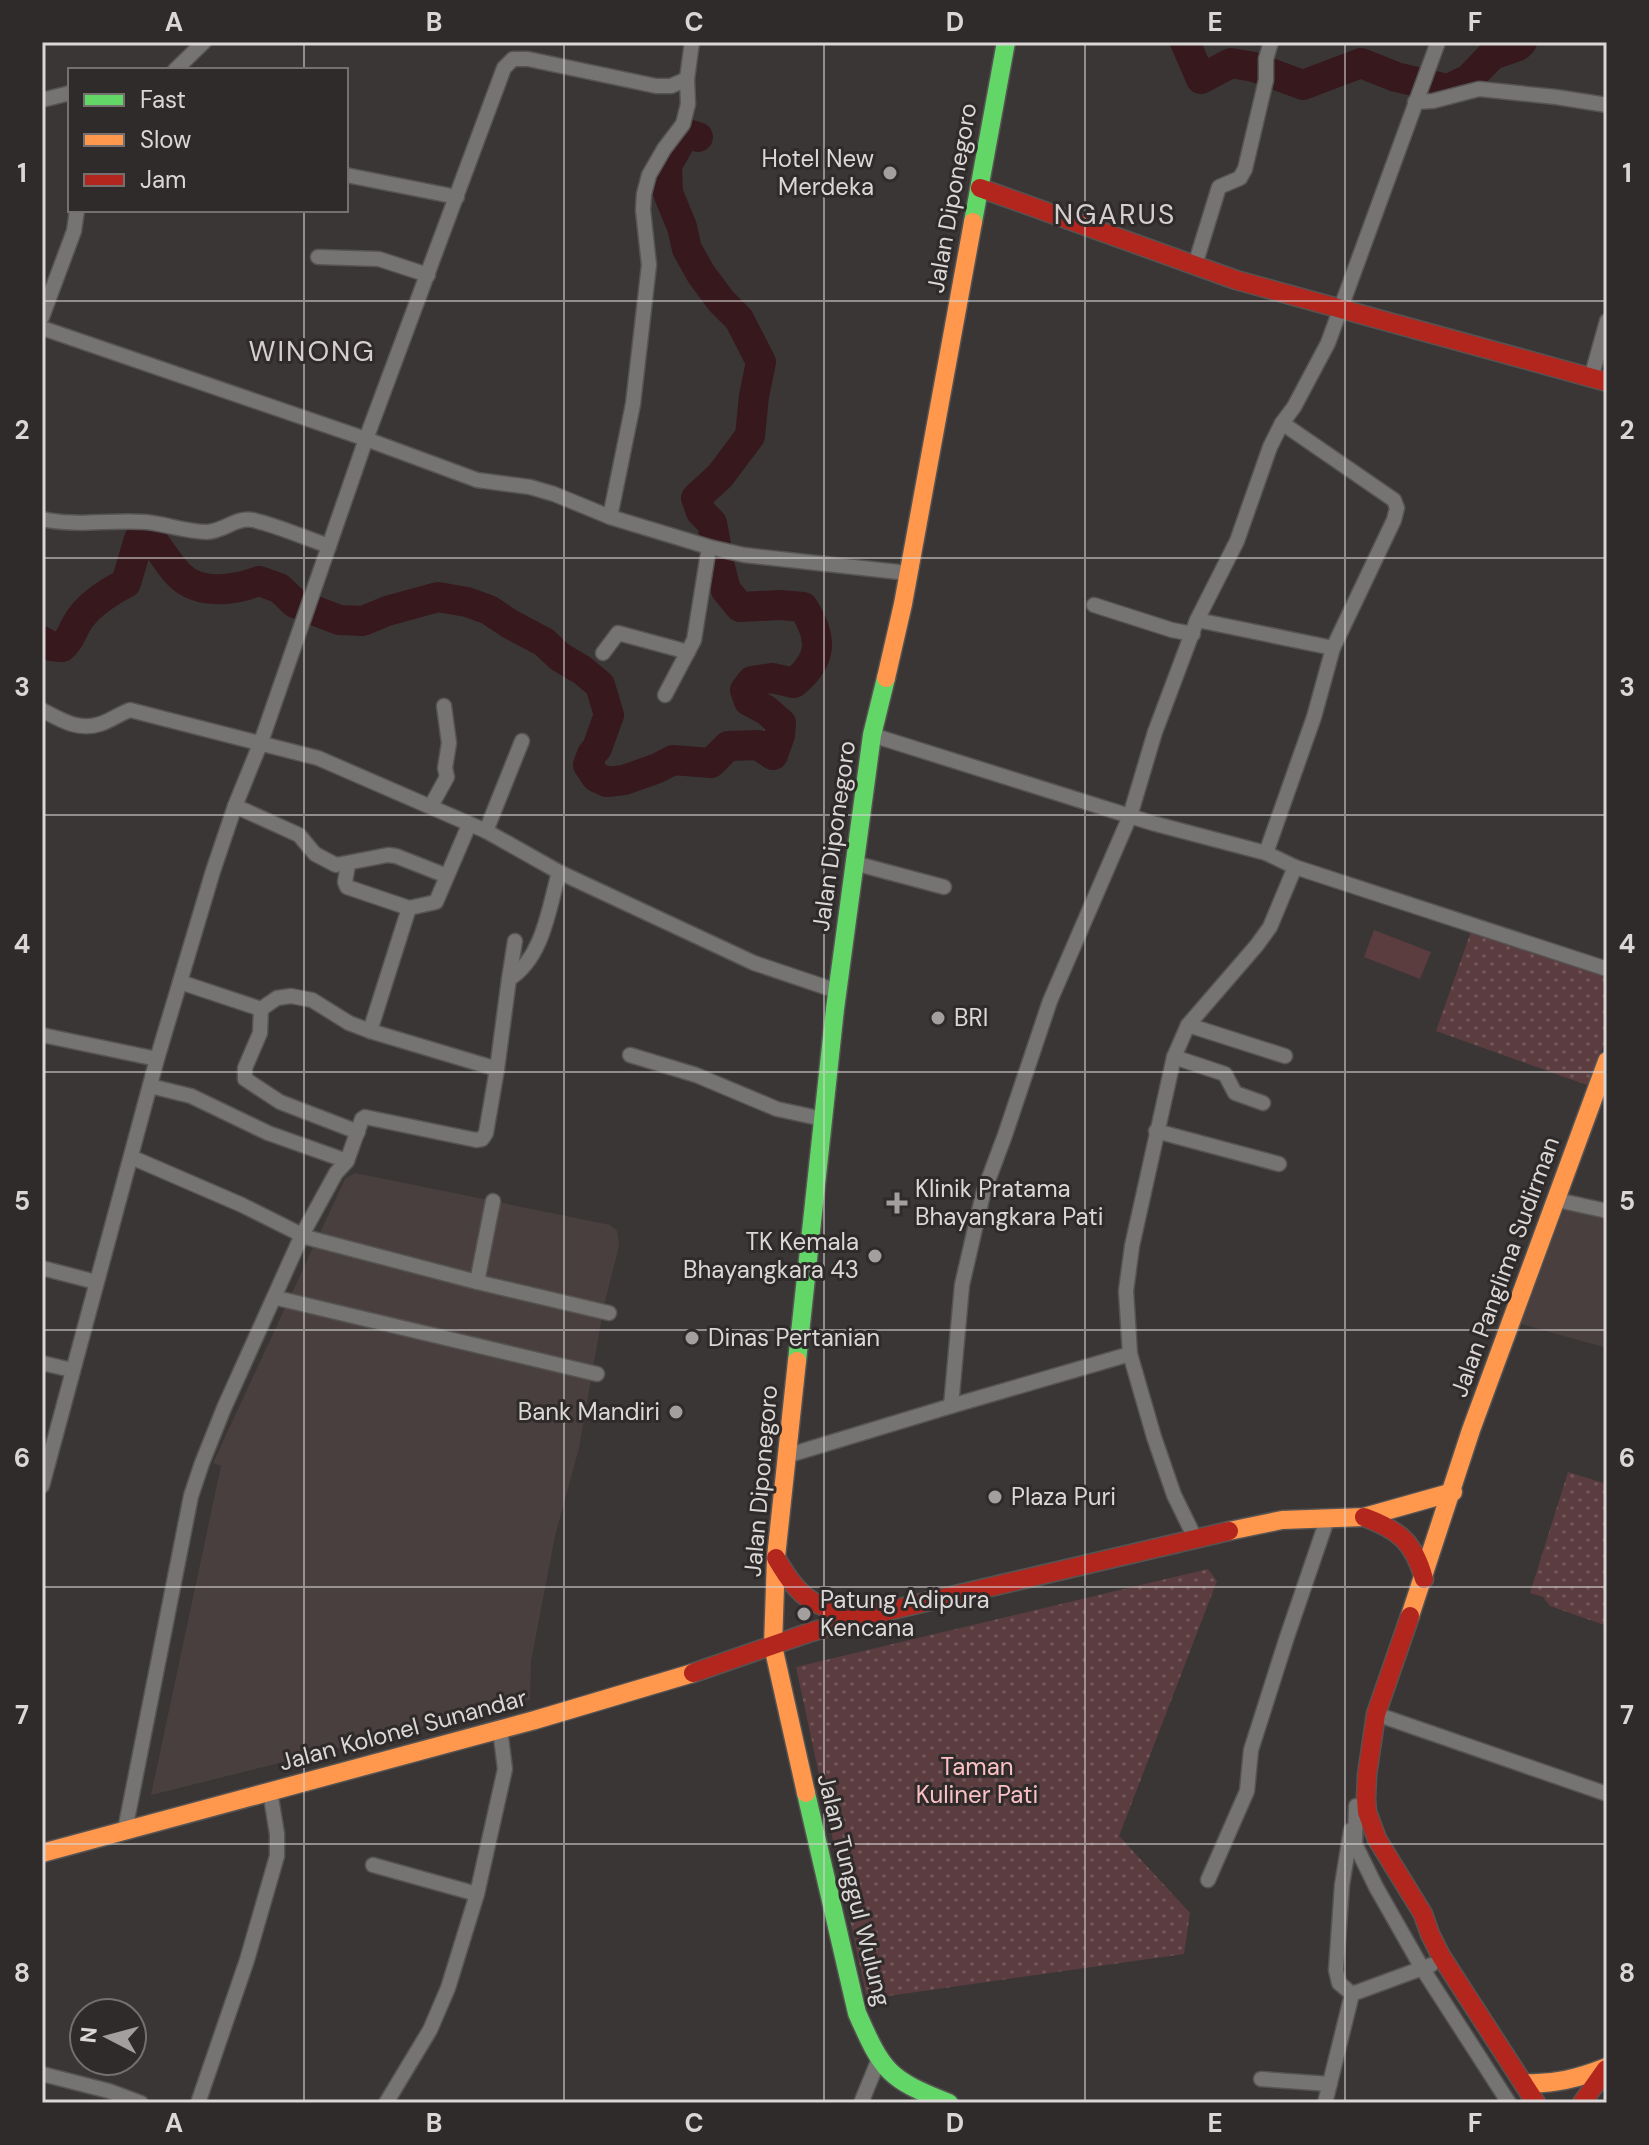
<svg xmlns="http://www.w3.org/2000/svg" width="1649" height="2145" viewBox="0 0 1649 2145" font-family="'DM Sans',sans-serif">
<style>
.built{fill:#4a3f3f}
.green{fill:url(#green-dots)}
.pitch{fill:#5b3c3f}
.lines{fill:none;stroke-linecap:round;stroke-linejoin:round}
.river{stroke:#37181c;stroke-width:30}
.street-casing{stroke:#565353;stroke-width:17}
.fast-casing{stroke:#565353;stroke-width:21}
.slow-casing{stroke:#565353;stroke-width:21}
.jam-casing{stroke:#565353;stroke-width:21}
.street{stroke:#767373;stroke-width:14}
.fast{stroke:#63d668;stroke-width:18}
.slow{stroke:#ff974d;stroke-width:18}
.jam{stroke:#b3261e;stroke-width:18}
.grid{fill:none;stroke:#dbd7d7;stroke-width:2;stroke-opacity:0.55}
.poi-dot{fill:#a39f9f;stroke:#302b2b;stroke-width:3}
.labels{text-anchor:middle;stroke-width:6;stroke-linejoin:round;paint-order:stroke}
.poi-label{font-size:24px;fill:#dbd7d7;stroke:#302b2b;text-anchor:start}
.street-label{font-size:24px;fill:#dbd7d7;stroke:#302b2b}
.park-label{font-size:24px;fill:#fbc0c4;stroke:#302b2b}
.quarter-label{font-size:28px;letter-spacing:2px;fill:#d5cece;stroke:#302b2b}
.neatline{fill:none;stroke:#dbd7d7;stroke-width:3}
.grid-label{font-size:26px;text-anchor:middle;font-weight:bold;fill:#dbd7d7}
</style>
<defs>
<pattern id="green-dots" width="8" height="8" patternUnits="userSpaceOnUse" patternTransform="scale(2)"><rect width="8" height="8" fill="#5b3c3f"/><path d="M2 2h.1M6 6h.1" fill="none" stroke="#72575a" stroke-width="1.8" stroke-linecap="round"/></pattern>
</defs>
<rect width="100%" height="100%" fill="#3a3636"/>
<g class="built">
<polygon points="355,1173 610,1225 617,1231 619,1246 604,1305 579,1448 555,1536 531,1661 530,1700 151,1795 221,1466 213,1463 345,1179"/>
<polygon points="1564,1209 1607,1219 1607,1348 1521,1324"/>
</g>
<g class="green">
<polygon points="1473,926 1607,969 1607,1037 1587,1085 1436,1031"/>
<polygon points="1568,1472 1607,1484 1607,1626 1550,1606 1543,1597 1530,1593"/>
<polygon points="1208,1569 1217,1581 1119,1836 1190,1913 1184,1954 867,1999 796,1667"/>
</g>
<polygon class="pitch" points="1374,930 1431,952 1420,979 1364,957"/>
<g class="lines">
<g class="river">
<polyline points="1185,42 1201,79 1231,63 1254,67 1303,85 1361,63 1396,77 1448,89 1469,79 1492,55 1518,46 1522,42"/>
<polyline points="698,137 688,134 682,139 667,165 668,193 682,227 687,249 701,274 721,301 739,319 761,362 754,396 750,436 720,476 696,498 701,512 712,523 716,545"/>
<path d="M42 641 51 646 62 647C70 640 71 634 76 625 86 606 107 593 126 583L139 539 147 534C159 546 167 563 179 575 200 596 235 590 259 581L279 588 295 603 339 620 363 621 387 611 438 597 467 602 489 610 510 624 544 642 560 657 582 670 600 685 609 715 597 748 592 754 588 765 596 777 607 782 624 780 658 768 673 760 711 763 728 746 758 745 773 755 780 735 781 723 766 710 749 701 745 690 752 681 772 678 794 683C823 659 823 638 803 607L780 605 740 607 726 590 718 559"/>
</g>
<g class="street-casing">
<g id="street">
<polyline points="175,70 204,42"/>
<polyline points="46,99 70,93"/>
<polyline points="1415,102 1433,101 1479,89 1556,97 1607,105"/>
<polyline points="346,175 457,197"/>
<polyline points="318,257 379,259 428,275"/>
<polyline points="1195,265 1219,187 1240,178 1245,169 1266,80 1266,59 1271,42"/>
<polyline points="42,317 74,231 77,210"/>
<polyline points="42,328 366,439 477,480 530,487 554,494 610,517 709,547 744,555 908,573"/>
<polyline points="1591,378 1607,321"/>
<polyline points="610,517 633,404 649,265 643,210 644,194 649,175 664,149 683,124 688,104 687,79"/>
<path d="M42 519C77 527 111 519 146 522 166 524 187 532 207 532 224 531 236 517 253 520 279 526 305 538 329 546"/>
<polyline points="1094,605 1172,630 1193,634"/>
<polyline points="1197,620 1333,648"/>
<polyline points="603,653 618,633 688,652"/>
<polyline points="665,695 694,640 709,547"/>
<path d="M42 710C61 720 78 731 100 724 110 721 119 714 130 710L318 758 486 831 559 872 754 963 837 991"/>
<polyline points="872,735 1152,823 1266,853 1295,867 1607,969"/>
<polyline points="235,806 299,835 315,854 336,865 388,855 396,856 447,876"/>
<polyline points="431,806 447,777 445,768 449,743 444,706"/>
<polyline points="486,831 522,741"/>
<polyline points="1266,853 1314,717 1333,648 1394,520 1397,508 1394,500 1282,423"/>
<polyline points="854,863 944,887"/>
<polyline points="348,864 345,882 347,887 409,908"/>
<polyline points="509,979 515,941"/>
<polyline points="180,982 261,1009 277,998 291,996 312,1000 349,1023 370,1031 409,908 436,902 469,825"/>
<polyline points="261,1009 260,1033 245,1068 245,1079 280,1102 358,1132"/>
<polyline points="1188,1025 1285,1056"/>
<polyline points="370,1031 497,1069"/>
<polyline points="42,1035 157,1059"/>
<polyline points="630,1055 696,1075 777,1109 823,1119"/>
<polyline points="1174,1057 1225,1074 1235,1093 1263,1103"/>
<polyline points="150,1086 191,1096 268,1133 347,1161"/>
<polyline points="1156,1131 1279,1164"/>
<polyline points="131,1157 242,1205 302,1235"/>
<polyline points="1557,1200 1607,1211"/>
<polyline points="309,1238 477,1282 609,1313"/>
<polyline points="42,1268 96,1282"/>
<polyline points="477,1282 493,1201"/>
<polyline points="281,1299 597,1374"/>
<polyline points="42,1363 72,1370"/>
<polyline points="951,1406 962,1285 983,1194 1005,1135 1050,1001 1130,816 1155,732 1197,620 1237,541 1270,447 1282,423 1294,407 1328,343 1438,42"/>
<polyline points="786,1456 951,1406 1130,1354"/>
<polyline points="42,1486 157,1059 213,871 235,806 261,742 366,439 504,68 513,59 528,59 656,86 671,86 687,79 692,42"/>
<polyline points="1195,1538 1174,1495 1154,1437 1130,1354 1126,1291 1132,1246 1174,1057 1188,1025 1257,945 1270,927 1295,867"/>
<polyline points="1376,1714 1607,1794"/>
<polyline points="1356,1806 1355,1844 1376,1887 1422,1968 1509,2103"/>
<path d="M125 1830 191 1496 202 1463 224 1408 302 1235 336 1173 347 1161 362 1119 365 1117 476 1140 482 1139 486 1133 497 1069 509 979C543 958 549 908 559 872"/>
<polyline points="1351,1830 1342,1885 1336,1970 1339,1983 1352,1994"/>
<polyline points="373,1865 477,1894"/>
<polyline points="1208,1880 1247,1791 1251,1750 1287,1637 1328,1517"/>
<polyline points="42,2074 109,2091 141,2103"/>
<polyline points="1261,2079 1330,2084"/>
<polyline points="198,2103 247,1960 277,1856 277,1834 270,1791"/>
<polyline points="386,2103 430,2030 448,1988 477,1894 505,1769 500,1729"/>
<polyline points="861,2103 879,2059"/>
<polyline points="1325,2103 1352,1994 1431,1965"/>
</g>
</g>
<g class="fast-casing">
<g id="fast">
<polyline points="973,222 1006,42"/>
<polyline points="797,1361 835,1009 872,735 886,678"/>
<path d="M806 1793 857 2013C883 2072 888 2079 949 2103"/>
</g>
</g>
<g class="slow-casing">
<g id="slow">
<polyline points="886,678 903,604 973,222"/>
<polyline points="797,1361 776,1557 773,1646 806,1793"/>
<polyline points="1229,1531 1282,1520 1364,1517 1453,1492"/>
<polyline points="1410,1616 1471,1430 1607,1061"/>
<polyline points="42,1853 535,1720 693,1673"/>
<path d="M1523 2083C1553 2085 1579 2078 1607 2067"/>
</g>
</g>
<g class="jam-casing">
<g id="jam">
<polyline points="980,188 1236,280 1607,382"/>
<path d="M1364 1517C1399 1530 1414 1542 1424 1579"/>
<path d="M776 1558C802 1603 816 1608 866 1616"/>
<polyline points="1410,1616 1376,1714 1367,1775 1366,1799 1367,1812 1377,1839 1423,1914 1430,1934 1441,1956 1523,2083"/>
<polyline points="693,1673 808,1633 866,1616 1229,1531"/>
<polyline points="1523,2083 1536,2103"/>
<polyline points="1582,2103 1606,2069"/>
</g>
</g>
<use href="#street" class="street"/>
<use href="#fast" class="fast"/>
<use href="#slow" class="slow"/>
<use href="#jam" class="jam"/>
</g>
<path class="grid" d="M304 42V70M564 42V2103M824 42V2103M1085 42V2103M1345 42V2103M304 210V2103M42 301H1607M42 558H1607M42 815H1607M42 1072H1607M42 1330H1607M42 1587H1607M42 1844H1607"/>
<g class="poi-dot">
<circle cx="890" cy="173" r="8"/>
<circle cx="938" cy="1018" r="8"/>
<path d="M893 1191h8v8h8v8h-8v8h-8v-8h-8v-8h8z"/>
<circle cx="875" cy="1256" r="8"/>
<circle cx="692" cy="1338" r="8"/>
<circle cx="676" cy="1412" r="8"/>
<circle cx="995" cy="1497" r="8"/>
<circle cx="804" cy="1614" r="8"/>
</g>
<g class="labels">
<g class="poi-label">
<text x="874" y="167" text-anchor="end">Hotel New<tspan x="874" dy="28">Merdeka</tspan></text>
<text x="954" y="1026">BRI</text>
<text x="915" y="1197">Klinik Pratama<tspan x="915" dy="28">Bhayangkara Pati</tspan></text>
<text x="859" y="1250" text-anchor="end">TK Kemala<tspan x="859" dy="28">Bhayangkara 43</tspan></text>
<text x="708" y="1346">Dinas Pertanian</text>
<text x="660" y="1420" text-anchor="end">Bank Mandiri</text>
<text x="1011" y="1505">Plaza Puri</text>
<text x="820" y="1608">Patung Adipura<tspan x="820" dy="28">Kencana</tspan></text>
</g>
<g class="street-label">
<text transform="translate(952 198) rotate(-80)" y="8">Jalan Diponegoro</text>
<text transform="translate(834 836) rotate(-82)" y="8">Jalan Diponegoro</text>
<text transform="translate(1505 1267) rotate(-70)" y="8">Jalan Panglima Sudirman</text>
<text transform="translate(761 1481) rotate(-85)" y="8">Jalan Diponegoro</text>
<text transform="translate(403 1730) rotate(-15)" y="8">Jalan Kolonel Sunandar</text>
<text transform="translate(854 1890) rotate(76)" y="8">Jalan Tunggul Wulung</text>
</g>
<g class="park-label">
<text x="977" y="1775">Taman<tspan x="977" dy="28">Kuliner Pati</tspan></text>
</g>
<g class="quarter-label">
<text x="1115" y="224">NGARUS</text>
<text x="312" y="361">WINONG</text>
</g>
</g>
<rect width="1649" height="2145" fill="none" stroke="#302b2b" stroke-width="88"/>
<rect x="68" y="68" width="280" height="144" fill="#302b2b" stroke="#747070" stroke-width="2"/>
<rect x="84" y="94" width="40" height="12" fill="#63d668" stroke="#747070" stroke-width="2"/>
<text x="140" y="108" font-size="24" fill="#dbd7d7">Fast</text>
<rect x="84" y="134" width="40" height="12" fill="#ff974d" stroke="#747070" stroke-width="2"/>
<text x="140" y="148" font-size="24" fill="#dbd7d7">Slow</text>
<rect x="84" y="174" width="40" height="12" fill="#b3261e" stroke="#747070" stroke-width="2"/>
<text x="140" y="188" font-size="24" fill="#dbd7d7">Jam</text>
<g transform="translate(108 2037) rotate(276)"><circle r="38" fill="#302b2b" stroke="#747070" stroke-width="2"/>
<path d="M0-6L14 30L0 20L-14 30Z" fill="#a39f9f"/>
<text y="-12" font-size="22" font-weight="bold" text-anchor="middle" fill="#dbd7d7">N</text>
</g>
<rect x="44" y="44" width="1561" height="2057" class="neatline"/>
<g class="grid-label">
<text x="174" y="31">A</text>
<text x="434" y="31">B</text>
<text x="694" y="31">C</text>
<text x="955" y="31">D</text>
<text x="1215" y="31">E</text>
<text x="1475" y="31">F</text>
<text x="22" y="182">1</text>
<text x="1627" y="182">1</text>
<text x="22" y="439">2</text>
<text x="1627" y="439">2</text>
<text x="22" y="696">3</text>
<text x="1627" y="696">3</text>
<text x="22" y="953">4</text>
<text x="1627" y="953">4</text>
<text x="22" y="1210">5</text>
<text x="1627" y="1210">5</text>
<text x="22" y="1467">6</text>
<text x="1627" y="1467">6</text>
<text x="22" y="1724">7</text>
<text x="1627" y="1724">7</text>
<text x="22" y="1982">8</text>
<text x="1627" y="1982">8</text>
<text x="174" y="2132">A</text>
<text x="434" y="2132">B</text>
<text x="694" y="2132">C</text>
<text x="955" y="2132">D</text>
<text x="1215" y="2132">E</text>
<text x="1475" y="2132">F</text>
</g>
</svg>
